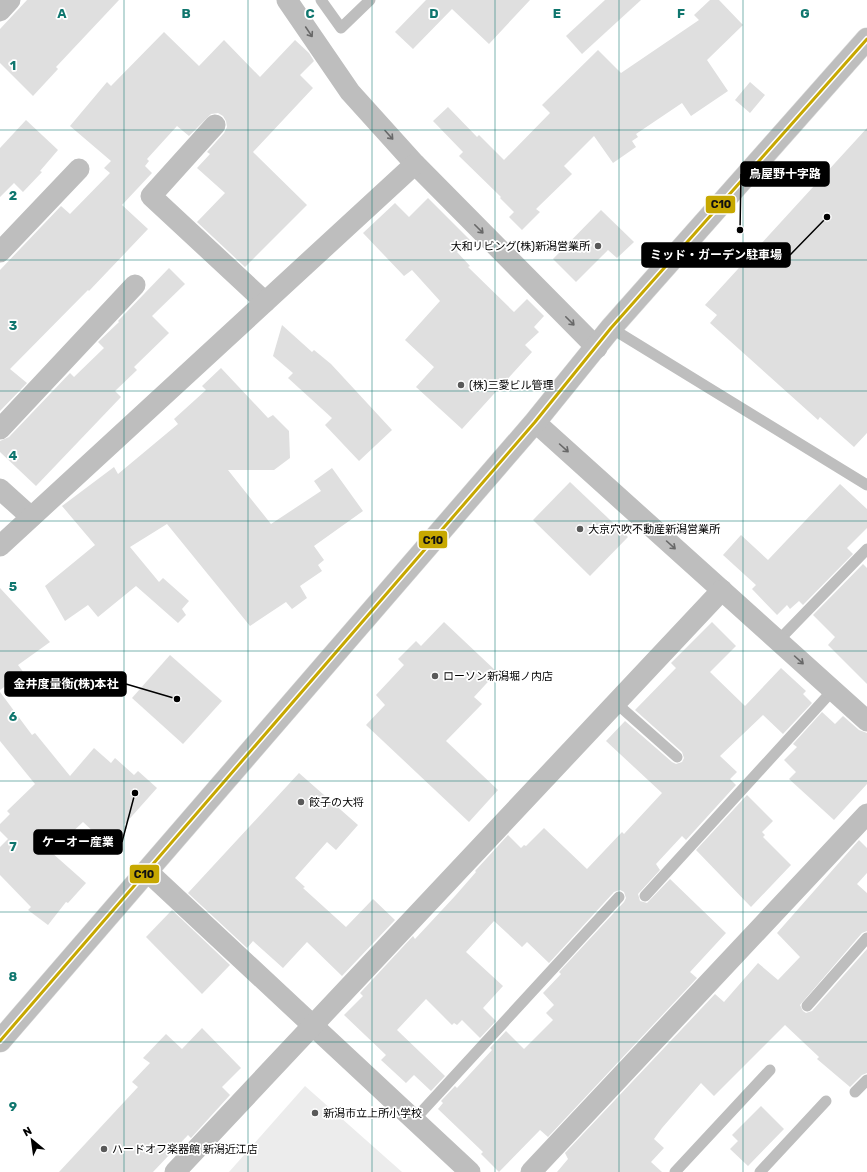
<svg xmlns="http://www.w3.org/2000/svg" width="867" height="1172" viewBox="0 0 867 1172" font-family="Rubik,'Noto Sans JP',sans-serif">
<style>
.green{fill:#ececec}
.building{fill:#dfdfdf}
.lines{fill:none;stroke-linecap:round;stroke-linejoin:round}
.primary-casing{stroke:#dbdbdb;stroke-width:23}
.lane{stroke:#bebebe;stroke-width:11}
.street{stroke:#bebebe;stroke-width:21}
.primary{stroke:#bebebe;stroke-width:22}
.bus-1-casing{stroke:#fff;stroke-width:6}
.bus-1{stroke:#c7a800;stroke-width:3}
.oneway{stroke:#686868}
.grid{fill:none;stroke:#0f766e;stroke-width:1;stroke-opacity:0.55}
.poi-dot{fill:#595959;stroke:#fff;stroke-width:1.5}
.labels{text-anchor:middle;stroke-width:3.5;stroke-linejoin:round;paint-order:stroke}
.poi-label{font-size:11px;fill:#000;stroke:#fff;text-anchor:start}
.grid-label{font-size:13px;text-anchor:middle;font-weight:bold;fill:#0f766e;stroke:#fff;stroke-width:3.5;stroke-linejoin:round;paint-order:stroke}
.leader{fill:none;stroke:#000;stroke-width:1.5}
.callout-dot{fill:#000;stroke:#fff;stroke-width:1.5}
.callout{fill:#000;stroke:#000;stroke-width:1.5}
.callout-label{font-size:12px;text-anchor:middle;font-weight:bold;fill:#fff}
.line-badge{stroke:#fff;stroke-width:1.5}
.pale-badge-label{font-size:11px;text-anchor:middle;font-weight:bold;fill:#111}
</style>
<rect width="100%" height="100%" fill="#fff"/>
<polygon class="green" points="305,1086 402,1172 229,1172"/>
<g class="building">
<polygon points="27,0 119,0 56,67 58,69 33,96 0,63 0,29"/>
<polygon points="426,0 530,0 489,44 452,9 413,49 395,32"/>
<polygon points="605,0 641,0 582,54 566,36"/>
<polygon points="710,0 719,0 743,25 707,60 728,91 691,116 682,103 636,134 638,137 632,141 636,147 613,163 594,136 564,166 572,174 536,209 540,212 522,230 509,217 514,212 500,198 501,197 459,156 463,152 433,121 448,107 477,137 479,135 504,160 550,113 542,105 598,50 621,73 699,20 694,15"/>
<polygon points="164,32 199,66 224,40 260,77 295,40 309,53 314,61 300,75 313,88 253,152 307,205 245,267 197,222 225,193 197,168 210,154 207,152 224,133 227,127 226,121 223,116 218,113 211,114 189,136 177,126 147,159 149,161 145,166 152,173 122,205 148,229 89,291 88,290 10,369 27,383 0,411 0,270 61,206 70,214 110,173 104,168 111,161 70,126 107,82 111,86"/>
<polygon points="750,82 765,95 750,113 735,100"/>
<polygon points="26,120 58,150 40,171 42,172 23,192 14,183 0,197 0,148"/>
<polygon points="867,128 867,433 854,447 820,417 818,420 710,323 717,315 705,305"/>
<polygon points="428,198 470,240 457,252 470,266 468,267 514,312 527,299 544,316 534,327 539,332 525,345 532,352 462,429 416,387 434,367 405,340 440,301 412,270 404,276 363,233 395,203 409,217"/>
<polygon points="601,210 634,242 617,258 608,250 576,282 553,259"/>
<polygon points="169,268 185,284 152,316 169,333 134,367 137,370 115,391 121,397 36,486 0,452 0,441 9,437 70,373 74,377 104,348 98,342 119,322 118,321"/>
<polygon points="282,325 312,352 314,350 331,364 392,430 359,461 325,425 332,418 288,378 293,373 273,356"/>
<polygon points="221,368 268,418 273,415 289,431 290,458 274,470 228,470 271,524 321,491 314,481 332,468 363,511 314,546 324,560 318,565 322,571 300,586 307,598 292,609 286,602 250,626 167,524 130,547 159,582 163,578 189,601 182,609 186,615 178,623 136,586 98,617 88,605 65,621 45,586 95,545 62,506 114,467 118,474 178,424 174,419 206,390 202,386"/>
<polygon points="570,482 628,537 590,576 533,520"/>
<polygon points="840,484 867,509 867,528 847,548 853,554 803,605 799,601 790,609 787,605 777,615 752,589 756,585 723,555 741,535 768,560"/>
<polygon points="863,564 867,568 867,684 828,645 835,637 813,615"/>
<polygon points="0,588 50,642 18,665 24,673 0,690"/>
<polygon points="444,622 497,672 474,697 482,704 446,741 498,790 469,822 366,725 385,705 376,695 404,665 398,659 416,641 421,646"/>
<polygon points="712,622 736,646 710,672 745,706 781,668 806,691 803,694 812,703 783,734 763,715 720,756 737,772 730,779 736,785 686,840 682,836 656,864 660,870 638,894 640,901 647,903 670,879 726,933 690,972 697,978 548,1137 540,1130 499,1172 481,1154 483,1152 438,1109 443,1103 441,1101 455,1086 457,1088 492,1050 490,1048 506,1031 524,1049 553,1020 546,1013 554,1005 543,993 561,974 559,972 624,902 626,898 624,892 620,890 614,892 549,963 527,942 522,947 494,921 466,952 503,986 483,1008 496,1021 480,1038 462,1020 457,1025 454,1023 452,1025 426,999 397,1030 445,1076 431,1091 414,1075 406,1083 381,1060 386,1055 344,1015 363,996 360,993 413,936 415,939 455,896 476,872 475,871 508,835 521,848 524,845 526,846 544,828 587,869 622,832 624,834 662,793 606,741 625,721 672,762 676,764 682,762 684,758 682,752 635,710 676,668 671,663"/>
<polygon points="170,655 222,701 183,744 132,698"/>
<polygon points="0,692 32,735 35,733 70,776 94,748 111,763 115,758 134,775 138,771 157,788 124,825 127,828 109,846 83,822 51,852 86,883 68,903 66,902 48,925 28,910 31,907 0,875 0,847 8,839 0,831 0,824 10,814 7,811 35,784 0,741"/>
<polygon points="822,712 835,724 843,716 859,730 867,733 867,784 834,820 789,779 796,772 784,760 797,747 793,744"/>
<polygon points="299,773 358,825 336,850 327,842 295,878 305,887 303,888 346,927 373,899 395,920 342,976 307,942 283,968 253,941 247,948 188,893"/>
<polygon points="747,795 773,821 762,832 765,835 763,837 791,865 751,907 696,850"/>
<polygon points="859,840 867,848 867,873 857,884 867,893 867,931 862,933 800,1005 803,1011 806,1013 812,1011 867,949 867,1073 862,1075 850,1087 817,1059 819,1057 785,1025 714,1096 701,1083 662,1128 654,1139 664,1148 651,1162 662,1172 557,1172 568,1159 565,1153 715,994 724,1002 758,963 778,980 800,957 777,933"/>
<polygon points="172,910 230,965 202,994 146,937"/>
<polygon points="202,1028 241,1068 222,1087 230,1095 191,1138 188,1135 153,1172 59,1172 138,1087 132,1082 150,1063 143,1058 166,1034 182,1049"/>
<polygon points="761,1106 784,1129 748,1166 730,1149 738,1141 732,1135"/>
</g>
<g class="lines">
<g class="primary-casing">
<polyline id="primary" points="0,1041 535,422 611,328 867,39"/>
</g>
<g class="lane">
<polyline points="321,0 341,28 370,0"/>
<polyline points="611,328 867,485"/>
<polyline points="778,641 867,549"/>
<polyline points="616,703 677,757"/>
<polyline points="645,896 833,690"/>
<polyline points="807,1006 867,938"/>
<polyline points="855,1092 867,1080"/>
<polyline points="414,1120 619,897"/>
<polyline points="675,1172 770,1070"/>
<polyline points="760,1172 826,1101"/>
</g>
<g class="street">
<polyline points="287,0 350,92 415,164 597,348"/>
<polyline points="0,11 10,0"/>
<polyline points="215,125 151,196 265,302"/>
<polyline points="0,252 79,169"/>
<polyline points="535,422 867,721"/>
<polyline points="0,429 135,285"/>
<polyline points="0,489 31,517"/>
<polyline points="0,546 415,164"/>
<polyline points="147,871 470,1172"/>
<polyline points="175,1172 722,590"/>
<polyline points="531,1172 867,814"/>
</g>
<use href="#primary" class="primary"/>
<g class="bus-1-casing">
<polyline id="bus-1" points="0,1041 535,422 611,328 867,39"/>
</g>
<use href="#bus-1" class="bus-1"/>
</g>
<defs><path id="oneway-shaft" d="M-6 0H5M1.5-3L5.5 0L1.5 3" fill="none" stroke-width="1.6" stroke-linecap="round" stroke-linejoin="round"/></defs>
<g class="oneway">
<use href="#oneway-shaft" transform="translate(309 32) rotate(56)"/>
<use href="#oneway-shaft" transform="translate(389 135) rotate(48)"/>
<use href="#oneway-shaft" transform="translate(479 229) rotate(45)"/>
<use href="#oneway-shaft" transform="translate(570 321) rotate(45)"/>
<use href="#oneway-shaft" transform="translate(564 448) rotate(42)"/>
<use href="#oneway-shaft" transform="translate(671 545) rotate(42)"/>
<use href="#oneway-shaft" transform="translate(799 660) rotate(42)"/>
</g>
<path class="grid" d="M124 0V1172M248 0V1172M372 0V1172M495 0V1172M619 0V1172M743 0V1172M0 130H867M0 260H867M0 391H867M0 521H867M0 651H867M0 781H867M0 912H867M0 1042H867"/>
<g class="poi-dot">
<circle cx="598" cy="246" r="4"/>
<circle cx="461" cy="385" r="4"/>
<circle cx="580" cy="529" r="4"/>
<circle cx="435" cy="676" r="4"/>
<circle cx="301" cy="802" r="4"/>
<circle cx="315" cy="1113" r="4"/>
<circle cx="104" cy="1149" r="4"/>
</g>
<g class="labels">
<g class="poi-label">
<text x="590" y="250" text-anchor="end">大和リビング(株)新潟営業所</text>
<text x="469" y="389">(株)三愛ビル管理</text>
<text x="588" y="533">大京穴吹不動産新潟営業所</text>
<text x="443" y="680">ローソン新潟堀ノ内店</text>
<text x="309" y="806">餃子の大将</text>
<text x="323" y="1117">新潟市立上所小学校</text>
<text x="112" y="1153">ハードオフ楽器館 新潟近江店</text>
</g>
</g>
<g class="grid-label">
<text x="62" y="18">A</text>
<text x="186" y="18">B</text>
<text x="310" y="18">C</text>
<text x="434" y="18">D</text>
<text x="557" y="18">E</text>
<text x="681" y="18">F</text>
<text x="805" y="18">G</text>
<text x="13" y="70">1</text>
<text x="13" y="200">2</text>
<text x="13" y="330">3</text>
<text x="13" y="460">4</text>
<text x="13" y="591">5</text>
<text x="13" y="721">6</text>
<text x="13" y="851">7</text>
<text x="13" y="981">8</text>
<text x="13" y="1111">9</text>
</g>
<path class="leader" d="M740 230L741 174M827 217L790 255M177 699L126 684M135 793L122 842"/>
<g class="callout-dot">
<circle cx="740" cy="230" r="4"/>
<circle cx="827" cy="217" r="4"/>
<circle cx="177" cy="699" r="4"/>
<circle cx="135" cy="793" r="4"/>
</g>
<g class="callout">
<rect x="741" y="162" width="88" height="24" rx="4"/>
<rect x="642" y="243" width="148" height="24" rx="4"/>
<rect x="5" y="672" width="121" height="24" rx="4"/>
<rect x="34" y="830" width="88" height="24" rx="4"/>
</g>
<g class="callout-label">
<text x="785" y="178">鳥屋野十字路</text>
<text x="716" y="259">ミッド・ガーデン駐車場</text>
<text x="66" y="688">金井度量衡(株)本社</text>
<text x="78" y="846">ケーオー産業</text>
</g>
<g class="line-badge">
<rect x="705" y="195" width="31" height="19" rx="4" fill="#c7a800"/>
<rect x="418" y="530" width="30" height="19" rx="4" fill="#c7a800"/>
<rect x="129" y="864" width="31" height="20" rx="4" fill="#c7a800"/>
</g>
<g class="pale-badge-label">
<text x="721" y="208">C10</text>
<text x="433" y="544">C10</text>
<text x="144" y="878">C10</text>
</g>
<g transform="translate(32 1140) rotate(331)" stroke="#ffffff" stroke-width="3" paint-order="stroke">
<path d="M0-3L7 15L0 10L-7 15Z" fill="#000000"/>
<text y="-6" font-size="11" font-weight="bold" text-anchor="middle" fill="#000000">N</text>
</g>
</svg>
